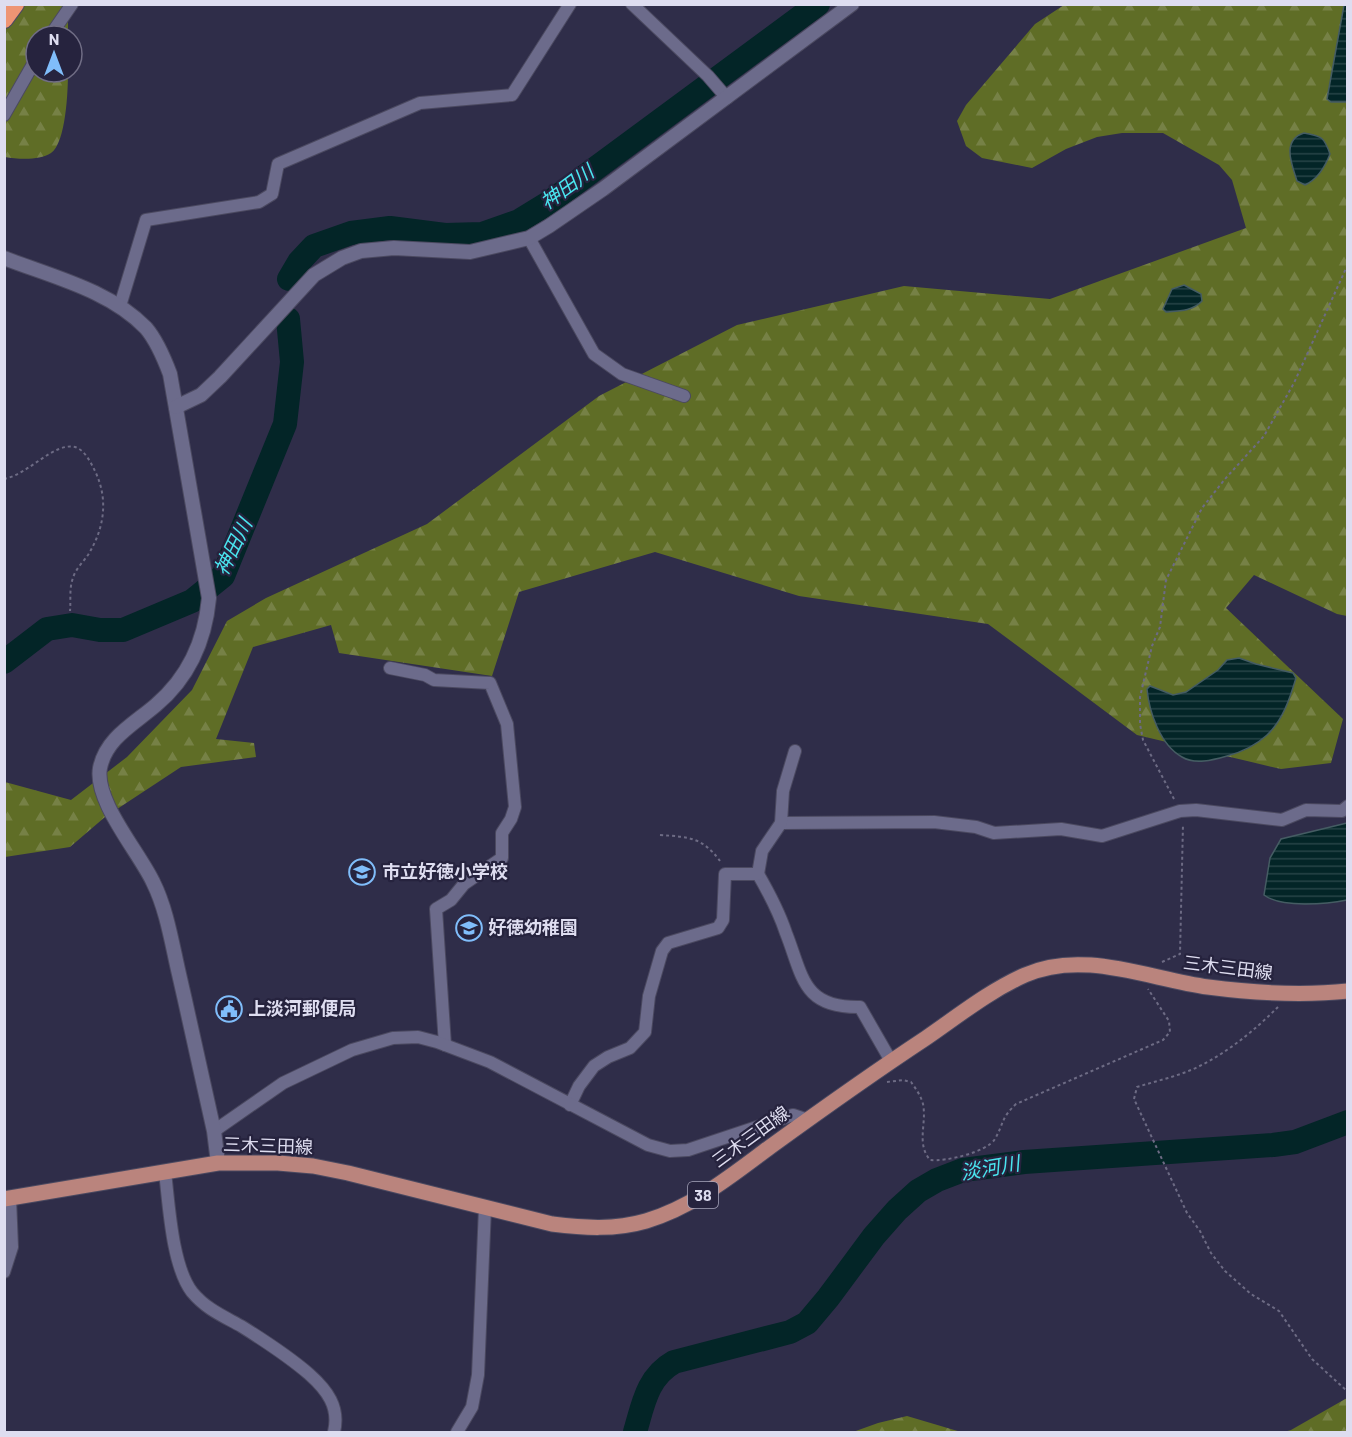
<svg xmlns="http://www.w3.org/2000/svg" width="1352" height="1437" viewBox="0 0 1352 1437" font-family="Barlow,'Noto Sans JP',sans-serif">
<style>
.forest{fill:url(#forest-firs)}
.water{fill:url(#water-rules);stroke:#455c63;stroke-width:1.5}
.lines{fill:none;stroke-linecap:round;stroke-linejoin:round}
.river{stroke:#032527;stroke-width:24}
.minor-casing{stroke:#4b4960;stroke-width:14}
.tertiary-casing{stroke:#4b4960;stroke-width:16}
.primary-casing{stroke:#4b4960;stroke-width:17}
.motorway-casing{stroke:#4b4960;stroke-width:20}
.path{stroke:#6d6b84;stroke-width:2;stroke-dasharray:3 3;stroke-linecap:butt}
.minor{stroke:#6c6b8b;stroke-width:12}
.tertiary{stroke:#6c6b8b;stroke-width:14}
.primary{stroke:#ba847d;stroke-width:15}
.motorway{stroke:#ee9474;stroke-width:18}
.labels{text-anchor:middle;stroke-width:4.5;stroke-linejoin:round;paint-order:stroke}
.shield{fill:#26233e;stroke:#a7a5bb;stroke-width:1.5}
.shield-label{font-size:16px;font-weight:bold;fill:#deddf0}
.poi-label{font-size:18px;font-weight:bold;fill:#deddf0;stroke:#26233e;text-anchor:start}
.street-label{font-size:18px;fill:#deddf0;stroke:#26233e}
.water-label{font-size:20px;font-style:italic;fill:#4ae5ef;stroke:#26233e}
</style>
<defs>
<pattern id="forest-firs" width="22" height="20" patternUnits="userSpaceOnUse" patternTransform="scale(1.5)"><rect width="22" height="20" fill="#5f6d26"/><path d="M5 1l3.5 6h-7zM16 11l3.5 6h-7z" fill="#768146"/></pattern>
<pattern id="water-rules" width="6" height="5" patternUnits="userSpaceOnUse" patternTransform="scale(1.5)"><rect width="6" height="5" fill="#032527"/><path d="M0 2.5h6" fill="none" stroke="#274447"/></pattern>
</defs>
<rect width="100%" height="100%" fill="#2f2d49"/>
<g class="forest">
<path d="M4 5H68V36H36V72H68C68 90 66 143 51 153 39 161 17 159 5 157Z"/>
<polygon points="1064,5 1347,5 1347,616 1337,614 1254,575 1226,608 1343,719 1331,763 1281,769 1137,735 988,624 799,596 655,552 519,592 492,676 339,653 331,625 253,647 216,739 254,743 256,757 181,767 105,817 70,847 5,857 5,782 71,800 127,757 192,690 227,621 266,598 427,524 599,396 737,325 904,286 1050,299 1246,228 1232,180 1219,165 1163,133 1122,133 1097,137 1066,149 1032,168 982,158 966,146 957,121 966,105 1035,24"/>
<polygon points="1347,1398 1347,1432 1284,1432 1291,1430"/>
<polygon points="907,1416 961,1432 853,1432 878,1423"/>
</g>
<g class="water">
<polygon points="1344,5 1348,5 1347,102 1331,102 1327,99"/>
<path d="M1304 133C1322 136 1324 137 1330 154 1325 167 1318 179 1305 185L1297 181C1292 165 1281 140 1304 133Z"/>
<path d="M1184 285 1201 294 1202 301C1193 311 1179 311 1166 312L1163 309 1172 289Z"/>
<path d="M1239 658 1256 664 1293 673 1296 678C1290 698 1283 720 1267 735 1255 746 1242 752 1227 756 1213 760 1195 765 1182 757 1160 745 1149 711 1147 689L1150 686 1173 695 1186 692 1218 670 1227 660Z"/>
<path d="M1347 823V900C1327 904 1281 908 1264 895L1270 858 1281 839Z"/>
</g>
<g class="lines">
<g class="river">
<polyline points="289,279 299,262 314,246 351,233 390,228 445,235 482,234 519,221 550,202 818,4"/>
<polyline points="4,662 47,629 72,625 100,630 123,630 192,601 223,576 285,424 292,362 288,319"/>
<path d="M635 1432C643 1405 647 1377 674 1362L790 1332 807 1323 828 1298 874 1236 897 1210 918 1191 937 1180 963 1170 1024 1162 1273 1145 1295 1142 1348 1122"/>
</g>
<g class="minor-casing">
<g id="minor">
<polyline points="632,4 708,76 727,98"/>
<polyline points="50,36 72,4"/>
<polyline points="4,115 36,59"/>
<polyline points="529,238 594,354 622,374 684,396"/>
<polyline points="120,306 146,220 259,202 272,194 278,164 420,103 512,95 570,4"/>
<polyline points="390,668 425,675 434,680 490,683 507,724 515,807 511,819 502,833 502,858 464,884 451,900 436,909 445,1045"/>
<polyline points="781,823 934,822 976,827 994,833 1061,829 1102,836 1180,811 1196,810 1282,820 1306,810 1342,811 1348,806"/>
<path d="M758 874C769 893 779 912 786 933 803 976 802 1008 860 1007L891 1061"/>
<polyline points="570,1105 579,1086 594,1066 608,1057 630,1048 645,1032 649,996 662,951 668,943 718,928 723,920 725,874 758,874 762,851 781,823 783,791 795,751"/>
<polyline points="214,1131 283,1083 352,1050 393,1038 418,1037 437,1042 490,1062 648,1145 670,1151 688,1150 793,1115 808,1120"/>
<path d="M165 1172C169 1205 172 1266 192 1292 206 1309 223 1316 241 1326 265 1341 287 1355 309 1374 327 1390 340 1407 334 1432"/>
<polyline points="4,1272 12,1247 10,1198"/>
<polyline points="457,1432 472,1407 478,1375 485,1208"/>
</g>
</g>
<g class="tertiary-casing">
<g id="tertiary">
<path d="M4 258C53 277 109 290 146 328 157 341 164 358 170 374L209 598C205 641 189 677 156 705 134 724 106 738 100 768 94 801 139 852 153 882 167 910 172 944 179 974 191 1026 202 1078 214 1131L218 1163"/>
<polyline points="176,407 201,395 220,377 314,275 342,258 361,251 394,248 470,252 529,238 549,226 603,189 852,4"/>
</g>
</g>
<g class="primary-casing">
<path id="primary" d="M4 1199 218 1163H278L313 1166 348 1173 552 1224C584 1228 615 1230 646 1221 693 1207 731 1176 770 1147 821 1110 873 1073 926 1038 958 1016 989 991 1025 975 1083 949 1149 979 1208 987 1254 993 1301 996 1348 991"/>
</g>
<g class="motorway-casing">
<polyline id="motorway" points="4,19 15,4"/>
</g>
<g class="path">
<path d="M4 479C29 474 54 442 75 447 85 450 91 463 95 471 109 500 104 529 88 555 83 562 75 570 73 578 69 588 71 601 70 611"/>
<polyline points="1174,799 1143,740 1140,724 1140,697 1152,646 1160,627 1166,580 1202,508 1225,479 1264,436 1294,383 1348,264"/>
<path d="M660 835C689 837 702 837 720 861"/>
<polyline points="1162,962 1180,954 1183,824"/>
<path d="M1278 1007C1253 1032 1220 1059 1186 1072 1170 1078 1153 1082 1137 1087L1134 1099 1187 1213 1200 1231 1211 1253 1225 1271 1251 1294 1279 1311 1312 1359 1348 1392"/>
<path d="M887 1082 903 1080 911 1082C916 1089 921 1096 923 1104 927 1124 916 1143 930 1160 945 1162 987 1152 995 1139 1004 1123 1001 1118 1016 1104L1163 1040 1170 1032 1169 1021 1148 989"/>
</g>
<use href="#minor" class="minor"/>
<use href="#tertiary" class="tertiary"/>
<use href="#primary" class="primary"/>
<use href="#motorway" class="motorway"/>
</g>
<defs>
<g id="school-ring" transform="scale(1.35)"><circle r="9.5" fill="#26233e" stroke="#80bdfa" stroke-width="1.5"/><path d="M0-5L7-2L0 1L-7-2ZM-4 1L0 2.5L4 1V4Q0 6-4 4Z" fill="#80bdfa"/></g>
<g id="civic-ring" transform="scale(1.35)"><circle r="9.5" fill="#26233e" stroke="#80bdfa" stroke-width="1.5"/><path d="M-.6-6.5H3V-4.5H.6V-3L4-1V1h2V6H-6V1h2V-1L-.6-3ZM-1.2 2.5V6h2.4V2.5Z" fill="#80bdfa"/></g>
</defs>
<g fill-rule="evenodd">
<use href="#school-ring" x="362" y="872"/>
<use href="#school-ring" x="469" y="928"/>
<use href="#civic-ring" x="229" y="1009"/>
</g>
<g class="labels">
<rect class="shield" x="688" y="1182" width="30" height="26" rx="4.5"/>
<g class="shield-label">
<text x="703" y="1201">38</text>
</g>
<g class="poi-label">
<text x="382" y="878">市立好徳小学校</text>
<text x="488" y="934">好徳幼稚園</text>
<text x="248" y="1015">上淡河郵便局</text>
</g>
<g class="street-label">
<text transform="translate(1228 968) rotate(7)" y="6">三木三田線</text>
<text transform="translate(751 1137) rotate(-36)" y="6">三木三田線</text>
<text transform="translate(268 1146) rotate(2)" y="6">三木三田線</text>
</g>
<g class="water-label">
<text transform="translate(567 187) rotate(-36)" y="7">神田川</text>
<text transform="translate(233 547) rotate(-64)" y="7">神田川</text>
<text transform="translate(990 1168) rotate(-10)" y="7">淡河川</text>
</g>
</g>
<rect width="1352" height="1437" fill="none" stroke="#deddf0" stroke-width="12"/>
<g transform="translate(54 54)"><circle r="28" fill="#26233e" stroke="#706d85" stroke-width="1.5"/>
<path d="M0-4.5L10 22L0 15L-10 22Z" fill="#80bdfa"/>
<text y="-9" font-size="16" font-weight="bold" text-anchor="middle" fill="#deddf0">N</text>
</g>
</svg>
